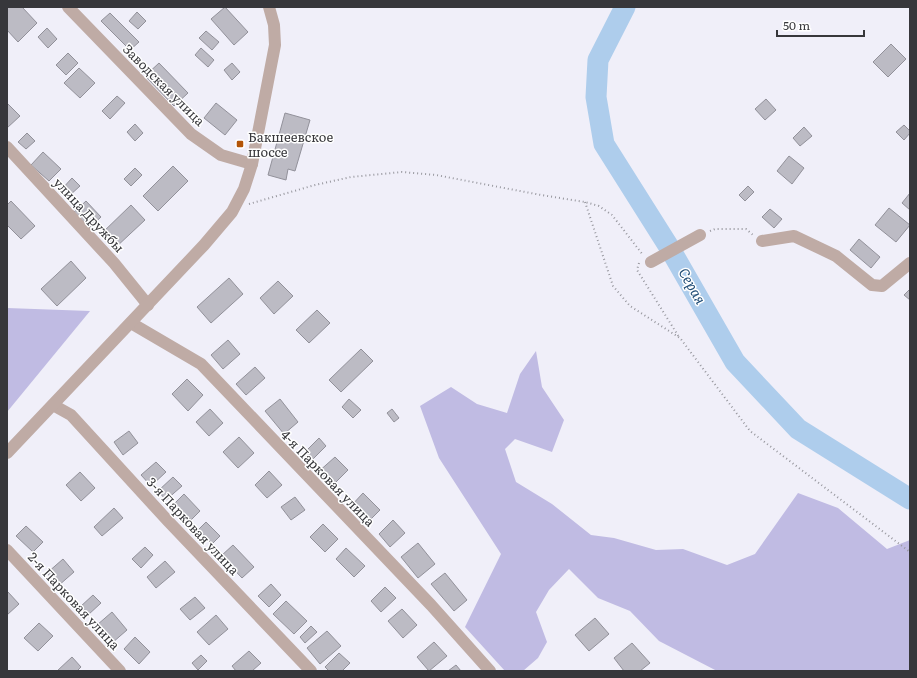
<svg xmlns="http://www.w3.org/2000/svg" width="917" height="678" viewBox="0 0 917 678" font-family="Literata,serif">
<style>
.forest{fill:#c0bbe3}
.lines{fill:none;stroke-linecap:round;stroke-linejoin:round}
.river{stroke:#aecdec;stroke-width:21}
.building{fill:#bcbbc4;stroke:#92919a}
.path{stroke:#97979e;stroke-width:2;stroke-dasharray:1 3;stroke-linecap:butt}
.minor{stroke:#bfaba5;stroke-width:12}
.poi-dot{fill:#b35407;stroke:#fff;stroke-width:1.5}
.labels{text-anchor:middle;stroke-width:3;stroke-linejoin:round;paint-order:stroke}
.street-label{font-size:13px;fill:#37373b;stroke:#fff}
.poi-label{font-size:13px;fill:#37373b;stroke:#fff;text-anchor:start}
.water-label{font-size:14px;font-style:italic;fill:#204d76;stroke:#fff}
</style>
<rect width="100%" height="100%" fill="#f0eff9"/>
<g class="forest">
<polygon points="7,308 90,311 7,412"/>
<polygon points="536,351 542,387 564,420 552,452 515,439 505,449 516,482 552,504 591,535 614,538 656,550 683,549 727,565 755,554 798,493 838,508 887,549 910,540 910,671 717,671 659,641 630,611 598,598 569,569 549,590 536,612 547,642 538,658 523,671 505,671 465,627 501,554 439,458 420,406 451,387 477,404 507,413 520,374"/>
</g>
<g class="lines">
<polyline class="river" points="625,7 598,60 596,97 604,144 669,247 735,362 798,429 910,499"/>
</g>
<g class="building">
<polygon points="7,7 22,7 37,23 18,42 7,30"/>
<polygon points="225,7 248,32 234,45 211,19"/>
<polygon points="137,12 146,21 138,29 129,21"/>
<polygon points="110,13 139,42 130,50 101,21"/>
<polygon points="47,28 57,39 48,48 38,37"/>
<polygon points="206,31 219,42 212,50 199,38"/>
<polygon points="891,44 906,59 888,77 873,62"/>
<polygon points="201,48 214,60 208,67 195,55"/>
<polygon points="68,53 78,63 66,75 56,65"/>
<polygon points="159,63 188,93 174,106 145,76"/>
<polygon points="232,63 240,72 232,80 224,70"/>
<polygon points="79,68 95,83 80,98 64,83"/>
<polygon points="117,96 125,103 110,119 102,111"/>
<polygon points="766,99 776,110 765,120 755,109"/>
<polygon points="216,103 237,120 225,135 204,118"/>
<polygon points="8,104 20,116 7,128 7,106"/>
<polygon points="285,113 310,120 295,171 288,169 286,180 268,175"/>
<polygon points="135,124 143,133 135,141 127,132"/>
<polygon points="904,125 910,131 910,133 904,140 896,132"/>
<polygon points="804,127 812,136 800,146 793,138"/>
<polygon points="27,133 35,141 26,149 18,142"/>
<polygon points="43,152 61,169 49,181 31,165"/>
<polygon points="789,156 804,168 792,184 777,171"/>
<polygon points="173,166 188,181 158,211 143,196"/>
<polygon points="135,168 142,175 131,186 124,179"/>
<polygon points="72,178 80,186 69,196 62,189"/>
<polygon points="748,186 754,192 745,201 739,195"/>
<polygon points="910,193 910,210 902,203"/>
<polygon points="11,201 35,226 21,239 7,225 7,205"/>
<polygon points="86,201 101,217 89,228 74,212"/>
<polygon points="131,205 145,220 115,248 101,234"/>
<polygon points="889,208 910,225 896,242 875,225"/>
<polygon points="770,209 782,219 774,228 762,217"/>
<polygon points="859,239 880,257 871,268 850,250"/>
<polygon points="71,261 86,278 57,306 41,289"/>
<polygon points="229,278 243,294 211,323 197,307"/>
<polygon points="278,281 293,296 274,314 260,298"/>
<polygon points="910,289 910,300 904,295"/>
<polygon points="317,310 330,323 309,343 296,330"/>
<polygon points="228,340 240,354 223,369 211,355"/>
<polygon points="361,349 373,361 341,392 329,380"/>
<polygon points="255,367 265,378 246,395 236,384"/>
<polygon points="187,379 203,395 188,411 172,394"/>
<polygon points="280,399 298,422 284,434 265,411"/>
<polygon points="349,399 361,410 353,418 342,407"/>
<polygon points="210,409 223,423 209,436 196,422"/>
<polygon points="392,409 399,418 394,422 387,413"/>
<polygon points="129,431 138,443 123,455 114,442"/>
<polygon points="239,437 254,453 238,468 223,452"/>
<polygon points="319,438 326,446 309,463 301,456"/>
<polygon points="335,457 348,470 331,487 317,473"/>
<polygon points="156,462 166,472 151,486 141,475"/>
<polygon points="269,471 282,485 267,498 255,485"/>
<polygon points="80,472 95,488 81,501 66,485"/>
<polygon points="173,477 182,486 166,500 158,491"/>
<polygon points="363,493 380,510 368,522 351,506"/>
<polygon points="184,494 200,511 191,520 174,504"/>
<polygon points="295,497 305,510 291,520 281,507"/>
<polygon points="114,508 123,518 102,536 94,527"/>
<polygon points="393,520 405,533 390,547 379,534"/>
<polygon points="206,522 220,536 212,544 198,530"/>
<polygon points="323,524 338,539 325,552 310,537"/>
<polygon points="26,526 43,542 33,552 16,536"/>
<polygon points="418,543 435,564 418,578 401,557"/>
<polygon points="233,545 254,567 242,578 221,556"/>
<polygon points="145,547 153,555 141,568 132,559"/>
<polygon points="346,548 365,566 354,577 336,559"/>
<polygon points="63,559 74,572 58,586 47,573"/>
<polygon points="165,561 175,572 156,588 147,577"/>
<polygon points="445,573 467,600 454,611 431,584"/>
<polygon points="271,584 281,595 269,607 258,596"/>
<polygon points="385,587 396,598 381,612 371,601"/>
<polygon points="8,592 19,604 7,615 7,593"/>
<polygon points="93,595 101,603 88,615 80,607"/>
<polygon points="195,597 205,608 190,620 180,609"/>
<polygon points="286,601 307,621 294,634 273,614"/>
<polygon points="402,609 417,625 403,638 388,621"/>
<polygon points="112,612 127,630 112,643 97,625"/>
<polygon points="216,615 228,629 209,645 197,632"/>
<polygon points="595,618 609,634 589,651 575,635"/>
<polygon points="39,623 53,636 38,651 24,638"/>
<polygon points="311,626 317,632 305,643 300,637"/>
<polygon points="327,631 341,646 320,664 307,648"/>
<polygon points="135,637 150,652 139,664 124,649"/>
<polygon points="434,642 447,656 429,671 417,657"/>
<polygon points="632,643 650,663 640,671 624,671 614,658"/>
<polygon points="249,651 261,663 252,671 236,671 232,666"/>
<polygon points="339,653 350,663 342,671 329,671 325,667"/>
<polygon points="201,655 207,661 198,670 192,663"/>
<polygon points="72,657 81,667 77,671 57,671"/>
<polygon points="456,665 461,671 448,671"/>
</g>
<g class="lines">
<g class="path">
<polyline points="585,202 613,286 630,306 680,338 750,431 910,552"/>
<polyline points="249,204 315,185 351,177 402,172 436,175 541,195 585,202 599,206 612,215 643,255"/>
<polyline points="710,231 715,229 746,229 753,235"/>
<polyline points="639,263 637,270 679,337"/>
</g>
<g class="minor">
<polyline points="68,7 191,134 221,155 252,164"/>
<polyline points="7,147 114,263 148,305"/>
<polyline points="762,241 794,236 836,256 872,285 882,286 910,263"/>
<polyline points="651,262 700,235"/>
<polyline points="131,323 201,364 431,605 490,671"/>
<polyline points="53,405 71,415 168,521 311,671"/>
<polyline points="7,453 204,245 232,212 244,189 252,164 275,45 274,25 269,7"/>
<polyline points="7,550 120,671"/>
</g>
</g>
<rect class="poi-dot" x="236" y="140" width="8" height="8" rx="2"/>
<g class="labels">
<g class="street-label">
<text transform="translate(164 85) rotate(45)" y="5">Заводская улица</text>
<text transform="translate(89 215) rotate(47)" y="5">улица Дружбы</text>
<text transform="translate(328 478) rotate(46)" y="5">4-я Парковая улица</text>
<text transform="translate(193 526) rotate(47)" y="5">3-я Парковая улица</text>
<text transform="translate(74 601) rotate(47)" y="5">2-я Парковая улица</text>
</g>
<g class="poi-label">
<text x="248" y="142">Бакшеевское<tspan x="248" dy="15">шоссе</tspan></text>
</g>
<g class="water-label">
<text transform="translate(692 286) rotate(60)" y="5">Серая</text>
</g>
</g>
<rect width="917" height="678" fill="none" stroke="#37373b" stroke-width="16"/>
<path d="M777 30v6h87v-6" fill="none" stroke="#37373b" stroke-width="2"/>
<text x="783" y="30" font-size="12" fill="#37373b" stroke="#ffffff" stroke-width="3" paint-order="stroke">50 m</text>
</svg>
